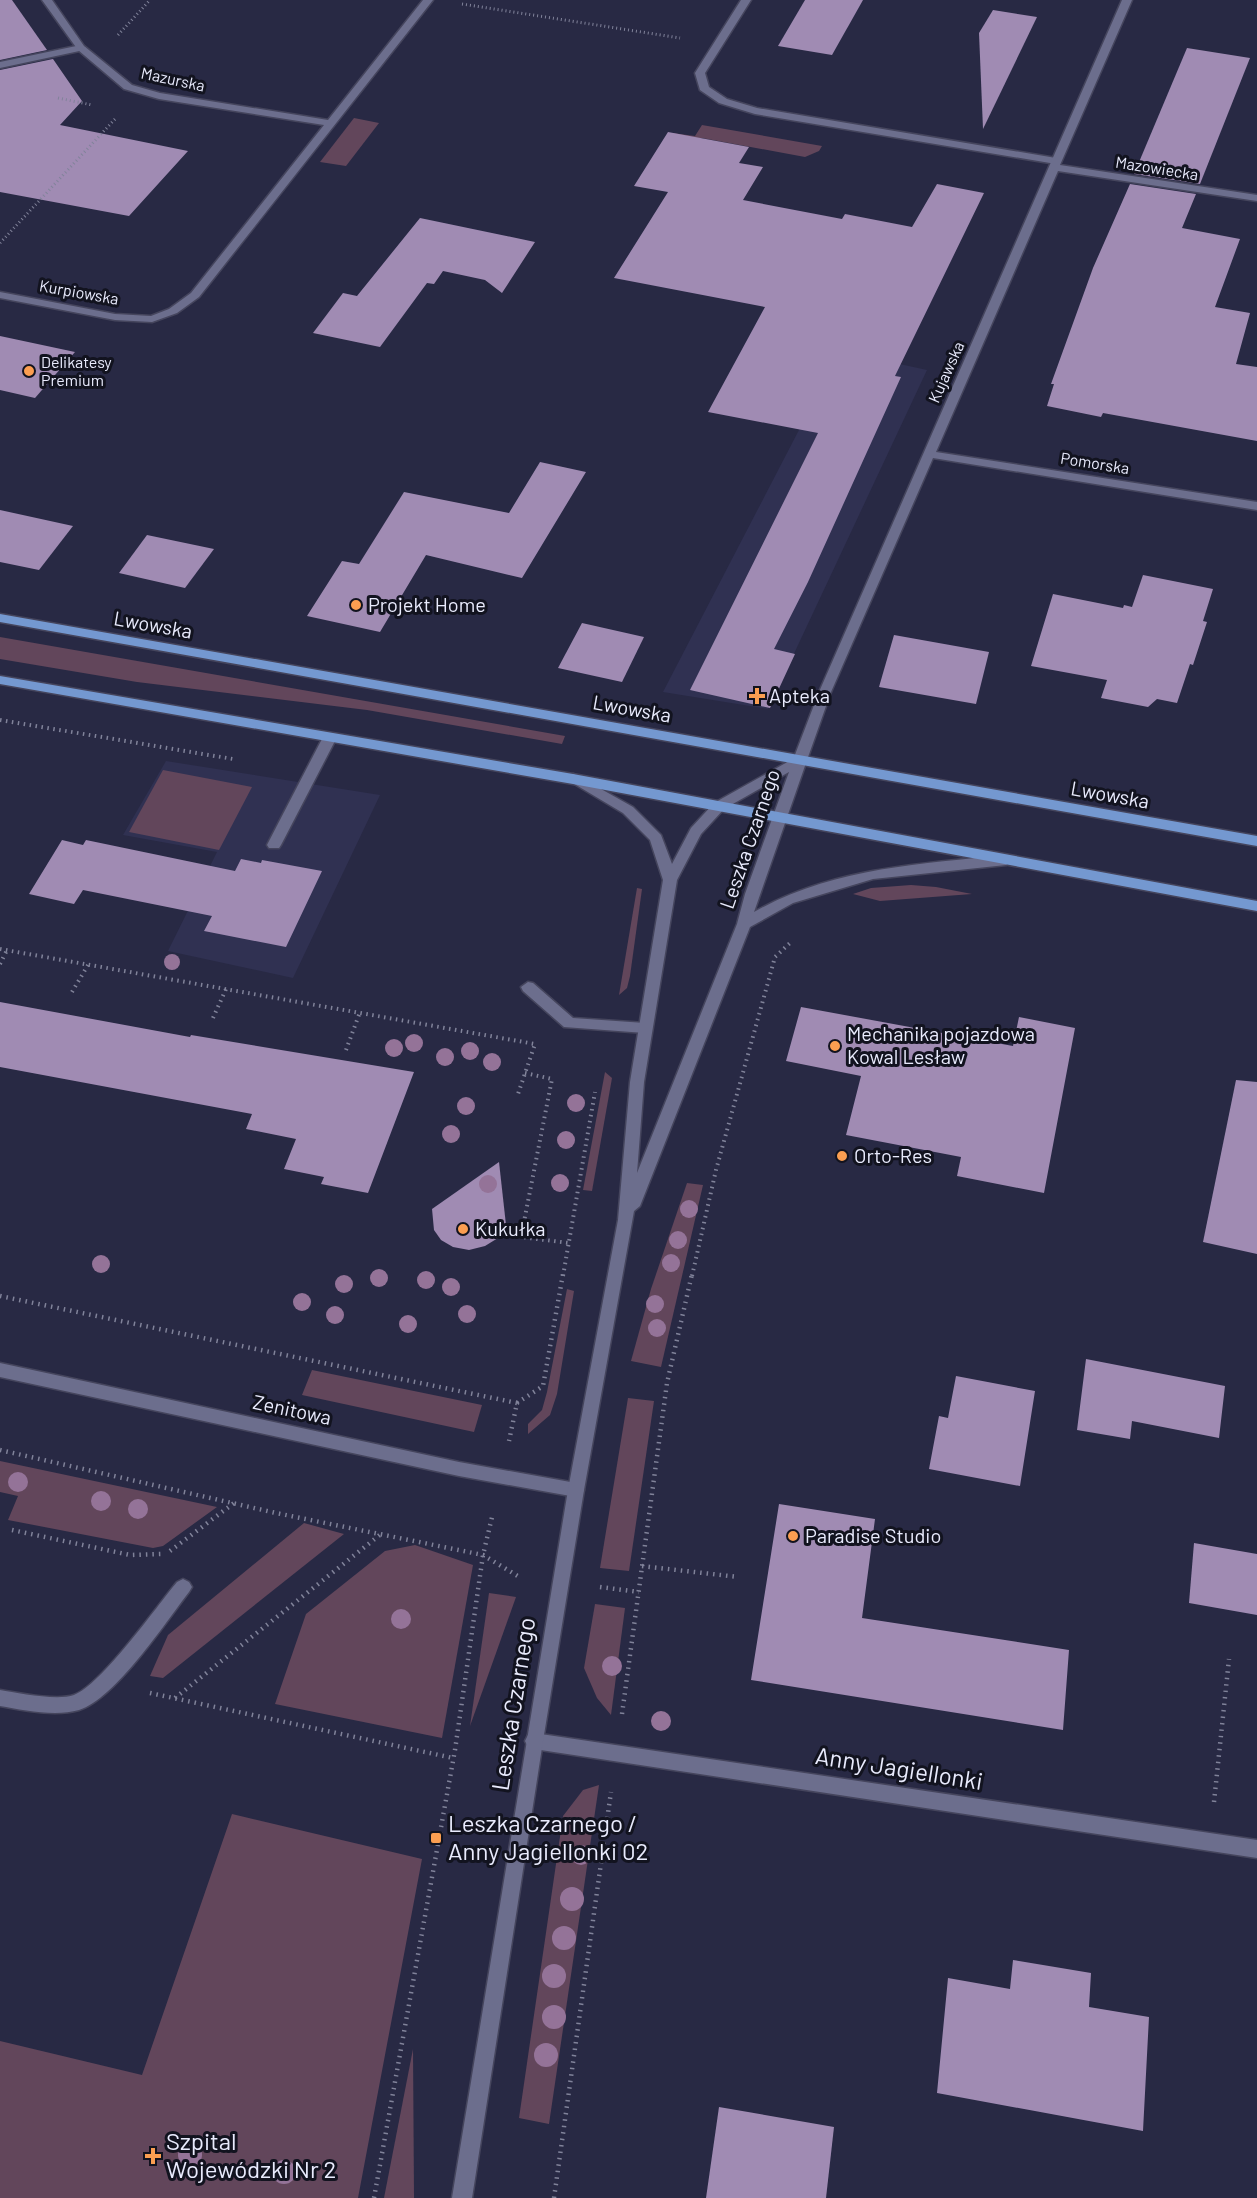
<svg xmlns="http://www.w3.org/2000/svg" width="1257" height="2198" viewBox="0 0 1257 2198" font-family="Barlow,sans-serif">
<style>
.built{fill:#303152}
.green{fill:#62465b}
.building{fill:#a08bb3}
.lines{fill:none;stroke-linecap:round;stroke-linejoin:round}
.service-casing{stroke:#45455d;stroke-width:3}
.minor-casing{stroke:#45455d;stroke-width:3}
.tertiary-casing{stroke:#45455d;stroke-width:3}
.primary-casing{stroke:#45455d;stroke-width:3}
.path-far2{stroke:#81839a;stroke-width:3;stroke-dasharray:1 3;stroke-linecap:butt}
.path-far1{stroke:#81839a;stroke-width:4;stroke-dasharray:1.5 4.5;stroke-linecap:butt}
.path{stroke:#81839a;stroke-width:4.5;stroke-dasharray:1.5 5;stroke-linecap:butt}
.service{fill:#6c6e8d;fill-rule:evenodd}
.minor{fill:#6c6e8d;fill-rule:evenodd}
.tertiary{fill:#6c6e8d;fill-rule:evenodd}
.primary{fill:#7498d0;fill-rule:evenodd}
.tree{fill:#947398}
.poi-dot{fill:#fb9e51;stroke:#12131f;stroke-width:2}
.labels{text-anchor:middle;stroke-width:6;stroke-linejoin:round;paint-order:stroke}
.far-street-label{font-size:16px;fill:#e9ebfd;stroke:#12131f}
.far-poi-label{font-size:16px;fill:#e9ebfd;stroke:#12131f;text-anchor:start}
.poi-label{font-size:20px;fill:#e9ebfd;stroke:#12131f;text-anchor:start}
.street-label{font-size:20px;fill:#e9ebfd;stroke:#12131f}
.near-street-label{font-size:24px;fill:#e9ebfd;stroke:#12131f}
.near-poi-label{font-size:24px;fill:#e9ebfd;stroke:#12131f;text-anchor:start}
</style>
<rect width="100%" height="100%" fill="#282944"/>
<g class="built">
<polygon points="840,351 927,370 768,709 663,692"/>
<polygon points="166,761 380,795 293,978 168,951 217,852 123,835"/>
</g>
<g class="green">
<polygon points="354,118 379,123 346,166 320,162"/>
<polygon points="702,125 822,146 819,151 805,157 702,138 665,144 672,133 695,136"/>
<polygon points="0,637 565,736 562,744 367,710 137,682 0,659"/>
<polygon points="163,770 252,787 219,850 129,832"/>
<polygon points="911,885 936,887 972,894 880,901 853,894 871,888"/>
<polygon points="637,888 642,889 630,976 627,988 619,995"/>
<polygon points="605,1072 612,1078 592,1191 583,1190"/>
<polygon points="687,1183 703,1185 661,1367 631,1361 651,1289"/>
<polygon points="567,1289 574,1291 557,1394 550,1415 528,1434 528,1424 542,1410 547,1392"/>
<polygon points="312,1370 482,1405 474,1432 302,1395"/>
<polygon points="628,1398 654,1401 629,1571 600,1568"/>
<polygon points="0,1461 217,1507 163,1546 153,1548 8,1520 18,1496 0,1492"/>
<polygon points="304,1523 344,1534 163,1678 150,1676 168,1635"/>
<polygon points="415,1545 473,1565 442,1738 275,1704 306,1614 385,1551"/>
<polygon points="489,1593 516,1597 470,1726"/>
<polygon points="595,1604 625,1608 611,1715 597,1698 584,1668"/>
<polygon points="599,1785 549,2124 519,2118 563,1816 583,1790"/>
<polygon points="232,1814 422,1859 358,2198 0,2198 0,2041 142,2075"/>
<polygon points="413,2049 414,2198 384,2198"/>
</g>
<g class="building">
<polygon points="0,0 12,0 47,50 0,60"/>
<polygon points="805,0 863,0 832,55 778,46"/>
<polygon points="993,10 1037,17 983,129 979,33"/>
<polygon points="1187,48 1250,58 1200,184 1134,174"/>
<polygon points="53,59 82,101 60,125 188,151 129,216 0,192 0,70"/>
<polygon points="668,132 749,147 739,163 763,167 743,200 842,219 845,214 912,227 937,184 984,193 895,376 901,377 808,582 774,649 795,654 770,708 690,690 818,433 708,412 765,307 614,278 668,192 634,186"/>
<polygon points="1130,184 1196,194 1182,228 1240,239 1215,307 1250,313 1236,364 1257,367 1257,441 1103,413 1101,417 1047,406 1054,384 1051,384 1093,268"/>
<polygon points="420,218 535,242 502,293 485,280 443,271 434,284 427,283 380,347 313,333 343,293 357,296"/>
<polygon points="0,336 75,352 35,398 0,390"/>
<polygon points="540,462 586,472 522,578 426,555 380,632 307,616 342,561 359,564 404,492 509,513"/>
<polygon points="0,510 73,526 39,570 0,562"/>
<polygon points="147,535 214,549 185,588 119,573"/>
<polygon points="1143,575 1213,589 1203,621 1207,622 1193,665 1190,664 1177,703 1157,699 1148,707 1101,698 1107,680 1031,666 1053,594 1123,608 1124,605 1132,607"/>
<polygon points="582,623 644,637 622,682 558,668"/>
<polygon points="894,635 989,652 976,704 879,687"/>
<polygon points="62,840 83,845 86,840 235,871 241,859 261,863 262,860 322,871 286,947 204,931 212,916 83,890 74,904 29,894"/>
<polygon points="0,1002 190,1037 191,1035 414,1072 368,1193 321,1184 324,1177 284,1169 296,1139 246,1129 252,1114 0,1067"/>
<polygon points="801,1007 1013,1046 1019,1017 1075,1028 1044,1193 957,1176 961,1157 846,1135 861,1076 786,1061"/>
<polygon points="1236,1080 1257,1082 1257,1254 1203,1242"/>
<polygon points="499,1162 506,1225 498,1238 485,1246 469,1250 453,1247 441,1240 434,1230 432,1209"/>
<polygon points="1086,1359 1225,1386 1219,1438 1132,1421 1130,1439 1077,1430"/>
<polygon points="956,1376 1035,1391 1020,1486 929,1469 939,1416 948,1418"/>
<polygon points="779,1504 875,1519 862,1618 1069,1650 1063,1730 751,1680"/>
<polygon points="1194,1543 1257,1554 1257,1615 1189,1603"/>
<polygon points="1013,1960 1091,1973 1089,2007 1149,2017 1143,2131 937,2093 948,1978 1010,1989"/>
<polygon points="719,2107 834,2127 826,2198 706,2198"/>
</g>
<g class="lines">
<g class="service-casing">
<g id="service">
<polygon points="741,0 751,0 705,73 709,87 727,99 757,108 1056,158 1061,161 1056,164 755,114 719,103 700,90 695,73"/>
<polygon points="81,45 86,48 84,50 0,68 0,62"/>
<polygon points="330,733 337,737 281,845 279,848 269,848 267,845 323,737"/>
<polygon points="528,982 533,983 573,1018 645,1023 650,1024 652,1028 650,1032 645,1033 564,1027 523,991 521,987"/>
<path d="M183 1579 189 1582 192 1587 189 1592C165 1623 115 1699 79 1710 55 1717 23 1710 0 1706V1690C18 1693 57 1701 74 1695 101 1685 157 1606 177 1582Z"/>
</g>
</g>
<g class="minor-casing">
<g id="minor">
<polygon points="42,0 52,0 84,46 132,85 160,93 328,120 423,0 433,0 199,297 177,313 152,322 115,320 0,298 0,292 115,314 151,316 169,309 191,293 324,125 159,99 124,89 78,50"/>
<polygon points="1122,0 1132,0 1060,165 1257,195 1257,201 1058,171 936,452 1257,502 1257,510 933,458 831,692 807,760 805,763 795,763 793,760 819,692"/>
<polygon points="0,1363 459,1462 576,1483 582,1485 584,1490 582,1495 576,1497 459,1476 0,1377"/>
<polygon points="534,1733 1257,1840 1257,1858 534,1749 528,1747 525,1741 528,1735"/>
</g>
</g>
<g class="tertiary-casing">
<path id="tertiary" d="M800 755 807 760 754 912C832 868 919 864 1006 855L1013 860 1006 865 873 879 793 903 750 927 640 1206 634 1211 584 1490 543 1741 472 2198H452L568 1490 618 1220 630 1082 663 880 650 840 623 813 566 779 573 774 578 776 633 807 661 835 672 864 691 828 714 803ZM789 772 745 894 737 924 637 1173 644 1082 677 880 701 834 724 809Z"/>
</g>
<g class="primary-casing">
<g id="primary">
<polygon points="0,614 1257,836 1257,846 0,622"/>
<polygon points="0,676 573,774 1257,901 1257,911 573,784 0,684"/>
</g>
</g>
<g class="path-far2">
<polyline points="462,4 680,38"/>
<polyline points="118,35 150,0"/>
<polyline points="58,98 92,105"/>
<polyline points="0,243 116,118"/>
</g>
<g class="path-far1">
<polyline points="0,720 233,759"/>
<polyline points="0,949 535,1044 517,1097"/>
<polyline points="0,964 7,950"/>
<polyline points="72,992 88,965"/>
<polyline points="213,1018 226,989"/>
<polyline points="346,1050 360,1012"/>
<polyline points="525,1073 552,1079 521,1237 569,1243"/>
<polyline points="563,1276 595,1092"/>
<polyline points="692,1276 716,1170 775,957 790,943"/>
</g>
<g class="path">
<polyline points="0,1296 517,1403 509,1441"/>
<polyline points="517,1403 543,1386 563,1274"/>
<polyline points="0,1450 276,1513 483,1555 521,1578"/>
<polyline points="12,1530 130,1555 161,1554"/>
<polyline points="170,1551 234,1503"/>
<polyline points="642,1566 738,1577"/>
<polyline points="600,1587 639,1592"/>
<polyline points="150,1693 453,1758"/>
<polyline points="175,1698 381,1534"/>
<polyline points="622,1714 667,1383 692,1274"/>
<polyline points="1214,1802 1229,1659"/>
<polyline points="374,2198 455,1750 483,1555 493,1513"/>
<polyline points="554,2198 611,1792"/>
</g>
<use href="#service" class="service"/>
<use href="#minor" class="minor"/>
<use href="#tertiary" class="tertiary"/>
<use href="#primary" class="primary"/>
</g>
<g class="tree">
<circle cx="172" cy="962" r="8"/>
<circle cx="414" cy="1043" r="9"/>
<circle cx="394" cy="1048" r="9"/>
<circle cx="470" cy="1051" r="9"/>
<circle cx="445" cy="1057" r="9"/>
<circle cx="492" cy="1062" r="9"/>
<circle cx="576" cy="1103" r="9"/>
<circle cx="466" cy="1106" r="9"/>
<circle cx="451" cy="1134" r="9"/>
<circle cx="566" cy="1140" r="9"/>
<circle cx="560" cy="1183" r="9"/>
<circle cx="488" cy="1184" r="9"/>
<circle cx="689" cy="1209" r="9"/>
<circle cx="678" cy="1240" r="9"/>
<circle cx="671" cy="1263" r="9"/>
<circle cx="101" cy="1264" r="9"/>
<circle cx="379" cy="1278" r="9"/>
<circle cx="426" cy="1280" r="9"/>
<circle cx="344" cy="1284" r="9"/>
<circle cx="451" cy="1287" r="9"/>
<circle cx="302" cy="1302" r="9"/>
<circle cx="655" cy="1304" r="9"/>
<circle cx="467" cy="1314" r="9"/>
<circle cx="335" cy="1315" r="9"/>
<circle cx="408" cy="1324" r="9"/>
<circle cx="657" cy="1328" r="9"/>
<circle cx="18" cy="1482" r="10"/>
<circle cx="101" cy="1501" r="10"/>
<circle cx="138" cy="1509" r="10"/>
<circle cx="401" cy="1619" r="10"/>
<circle cx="612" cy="1666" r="10"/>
<circle cx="661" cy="1721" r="10"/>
<circle cx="581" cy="1855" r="10"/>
<circle cx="572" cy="1899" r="12"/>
<circle cx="564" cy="1938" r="12"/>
<circle cx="554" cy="1976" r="12"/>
<circle cx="554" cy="2017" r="12"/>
<circle cx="546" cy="2055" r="12"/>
<circle cx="190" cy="2155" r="12"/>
<circle cx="284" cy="2172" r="12"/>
</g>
<g class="poi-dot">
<circle cx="29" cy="371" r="6"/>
<circle cx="356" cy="605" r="6"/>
<path d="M754 687h6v6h6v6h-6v6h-6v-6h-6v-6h6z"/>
<circle cx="835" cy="1046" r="6"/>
<circle cx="842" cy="1156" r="6"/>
<circle cx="463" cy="1229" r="6"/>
<circle cx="793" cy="1536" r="6"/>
<rect x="430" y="1832" width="12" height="12" rx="3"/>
<path d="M150 2147h6v6h6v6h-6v6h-6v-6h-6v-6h6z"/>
</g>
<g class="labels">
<g class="far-street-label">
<text transform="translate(173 79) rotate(12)" y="6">Mazurska</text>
<text transform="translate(1157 168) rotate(9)" y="6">Mazowiecka</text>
<text transform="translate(79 292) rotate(10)" y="6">Kurpiowska</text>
<text transform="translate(946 372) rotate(-66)" y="6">Kujawska</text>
<text transform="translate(1095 463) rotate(9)" y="6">Pomorska</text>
</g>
<g class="far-poi-label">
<text x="41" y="368">Delikatesy<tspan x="41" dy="18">Premium</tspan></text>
</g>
<g class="poi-label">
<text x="368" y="612">Projekt Home</text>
<text x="769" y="703">Apteka</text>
<text x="847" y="1041">Mechanika pojazdowa<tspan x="847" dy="23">Kowal Lesław</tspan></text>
<text x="854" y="1163">Orto-Res</text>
<text x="475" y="1236">Kukułka</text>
<text x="805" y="1543">Paradise Studio</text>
</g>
<g class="street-label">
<text transform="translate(153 625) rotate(10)" y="7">Lwowska</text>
<text transform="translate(632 709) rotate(10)" y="7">Lwowska</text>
<text transform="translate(1110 795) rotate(10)" y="7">Lwowska</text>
<text transform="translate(750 839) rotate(-71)" y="7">Leszka Czarnego</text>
<text transform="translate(292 1410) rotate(12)" y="7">Zenitowa</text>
</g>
<g class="near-street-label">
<text transform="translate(514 1704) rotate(-81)" y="8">Leszka Czarnego</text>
<text transform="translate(899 1769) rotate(9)" y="8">Anny Jagiellonki</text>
</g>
<g class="near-poi-label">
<text x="448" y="1832">Leszka Czarnego /<tspan x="448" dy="28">Anny Jagiellonki 02</tspan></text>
<text x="166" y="2150">Szpital<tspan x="166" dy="28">Wojewódzki Nr 2</tspan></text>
</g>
</g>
</svg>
